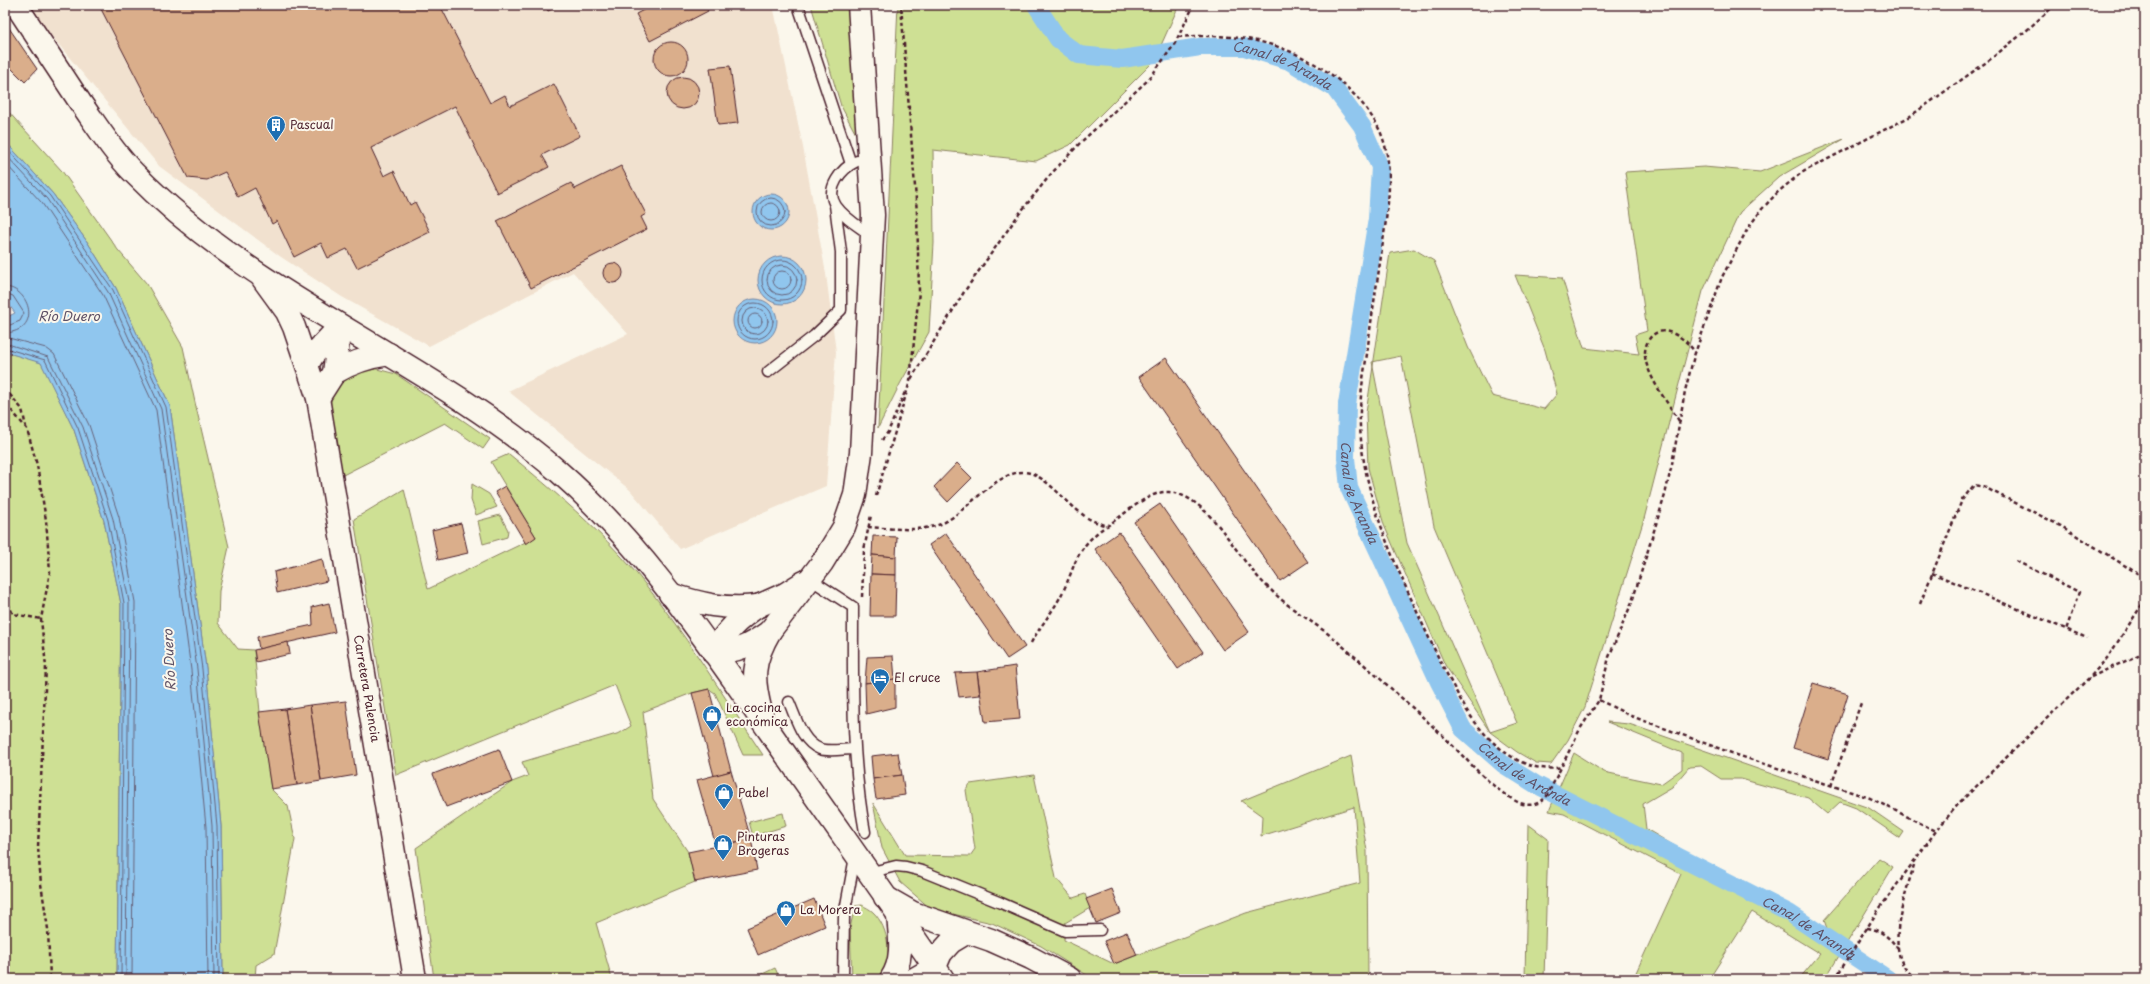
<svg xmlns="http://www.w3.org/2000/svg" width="2150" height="984" viewBox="0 0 2150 984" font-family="'Playpen Sans',sans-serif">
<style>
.built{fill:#f1e1cf}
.green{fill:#cee094;stroke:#8c8060;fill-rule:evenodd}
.water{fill:#90c6ee;stroke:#7483a0}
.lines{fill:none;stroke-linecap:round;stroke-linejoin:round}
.shore{stroke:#666279;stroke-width:1}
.canal{stroke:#90c6ee;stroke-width:18}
.building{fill:#daae8b;stroke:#4a1f2b}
.service-casing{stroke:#4a1f2b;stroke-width:13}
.tertiary-casing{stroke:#4a1f2b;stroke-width:25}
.primary-casing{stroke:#4a1f2b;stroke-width:25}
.trunk-casing{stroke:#4a1f2b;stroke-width:25}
.path{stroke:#4a1f2b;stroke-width:2.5;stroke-dasharray:4 3;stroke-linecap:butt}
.service{stroke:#fbf7ec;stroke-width:10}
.tertiary{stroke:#fbf7ec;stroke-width:22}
.primary{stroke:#fbf7ec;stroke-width:22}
.trunk{stroke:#fbf7ec;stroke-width:22}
.labels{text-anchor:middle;stroke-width:4;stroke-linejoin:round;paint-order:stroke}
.poi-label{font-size:12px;fill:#4a1f2b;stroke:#fbf7ec;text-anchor:start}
.street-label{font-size:12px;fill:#4a1f2b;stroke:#fbf7ec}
.water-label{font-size:13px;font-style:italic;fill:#5f5166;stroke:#fbf7ec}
</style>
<rect width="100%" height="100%" fill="#fbf7ec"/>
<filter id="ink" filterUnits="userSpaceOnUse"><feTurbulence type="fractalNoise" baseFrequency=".025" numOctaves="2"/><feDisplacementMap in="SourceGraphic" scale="8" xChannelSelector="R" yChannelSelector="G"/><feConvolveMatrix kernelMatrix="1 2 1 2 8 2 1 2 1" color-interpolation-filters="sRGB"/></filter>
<g filter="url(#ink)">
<polygon class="built" points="26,5 773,5 803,147 826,274 836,352 826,486 680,549 630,490 508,391 628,334 573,272 429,346 342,297 281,257 159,166"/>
<g class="green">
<polygon points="811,5 849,5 859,140 841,106"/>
<polygon points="898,5 1179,5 1154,61 1070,145 1036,161 933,150 934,243 929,332 900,384 878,428"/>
<polygon points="5,108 62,171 118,250 147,284 183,347 196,407 229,547 219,591 218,623 238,649 254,650 260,712 271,789 288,806 295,839 274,954 256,965 255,979 223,979 221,826 206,668 170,406 116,288 88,243 53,194 5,141"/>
<path d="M1844 139 1779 177 1740 212 1703 291 1644 519 1585 707 1568 740 1551 764 1536 763 1517 752 1490 732 1445 665 1384 525 1368 468 1366 413 1390 253 1414 249 1434 261 1468 347 1492 396 1544 409 1557 394 1545 350 1515 275 1562 278 1584 348 1639 354 1635 335 1647 331 1625 172 1704 167 1760 172ZM1401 356 1434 526 1517 723 1490 732 1407 543 1372 362Z"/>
<polygon points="5,352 41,362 74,430 104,521 121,604 117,979 5,979"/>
<path d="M377 369 396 374 490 439 483 449 445 423 341 476C338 459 336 442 333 424 332 419 329 411 330 406 333 382 356 371 377 369Z"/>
<path d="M509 454C554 491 599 529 637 574 684 631 722 694 763 755H743L715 693 709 689 692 693 643 712 653 799 688 852 695 882 596 923 612 979H434L416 848 512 782 528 776 522 762 620 733 631 726 615 685 396 775 354 519 404 489 428 589 536 537 491 462Z"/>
<polygon points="472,484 489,494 497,507 476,515 471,500"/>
<polygon points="500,515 508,530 507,537 483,544 478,521"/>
<polygon points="1607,722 1629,724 1869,808 1904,832 1900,838 1856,808 1840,802 1827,814 1808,798 1741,779 1721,779 1701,766 1689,767 1672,787 1643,804 1646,829 1685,852 1766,893 1830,937 1824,920 1879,858 1893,867 1825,979 1799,979 1820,954 1752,912 1709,979 1633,979 1681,874 1564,814 1549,811 1574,753 1604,772 1661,784 1682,769 1682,753"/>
<polygon points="1351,756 1367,851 1368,979 1093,979 1041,946 992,923 931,909 900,882 882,848 873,803 905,855 970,856 975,849 966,790 970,784 1034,775 1056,878 1073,898 1085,894 1090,908 1065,923 1064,940 1114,964 1246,913 1360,883 1354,807 1261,836 1262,816 1241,801"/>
<polygon points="783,813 786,826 753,836 749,822"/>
<polygon points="1528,824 1548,839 1544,979 1525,979"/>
<path d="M862 905C865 907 870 909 873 912 889 927 895 963 877 979H852L850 928 855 906Z"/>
<polygon points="775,968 780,979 752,979"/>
</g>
<g class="water">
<polygon points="5,141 53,194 88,243 116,288 170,406 206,668 221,826 223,979 117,979 121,604 104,521 74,430 41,363 5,352 5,318 15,313 5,300"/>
<circle cx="771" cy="212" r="18"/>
<circle cx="782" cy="280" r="24"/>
<circle cx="755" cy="321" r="22"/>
</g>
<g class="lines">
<g class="shore">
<polyline points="5,147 50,196 113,290 166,407 202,669 217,826 219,979"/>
<polyline points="5,154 47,199 108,292 161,409 197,669 212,826 214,979"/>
<polyline points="5,163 42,203 103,295 156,410 191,670 206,827 208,979"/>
<circle cx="771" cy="212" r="14"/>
<circle cx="771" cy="212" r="9"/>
<circle cx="782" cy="280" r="20"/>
<circle cx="782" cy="280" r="15"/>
<circle cx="782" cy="280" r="9"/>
<path d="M5 287C30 288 43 331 5 333"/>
<polyline points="5,293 13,296 24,313 20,321 5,327"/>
<circle cx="755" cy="321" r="18"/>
<circle cx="755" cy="321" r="13"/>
<circle cx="755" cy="321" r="7"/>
<polyline points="5,337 46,348 54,354 89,425 119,517 135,602 132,979"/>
<polyline points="5,343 48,357 83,427 113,519 129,602 126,979"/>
<polyline points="5,348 45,360 78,428 108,520 124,603 121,979"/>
</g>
<path class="canal" id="s1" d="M1036 5 1058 39 1079 55 1122 59 1200 47H1244L1289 61 1334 88 1362 126 1380 167 1377 219 1347 404 1346 458 1349 488 1439 682 1463 729 1503 764 1535 784 1789 913 1888 979"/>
</g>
<g class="building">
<polygon points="108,5 440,5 490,103 505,95 510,106 554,84 580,136 542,155 549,167 497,193 455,106 371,148 384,176 394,171 410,205 415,202 430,232 357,268 347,249 328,258 321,243 294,257 277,221 272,224 255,188 238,197 225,172 207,180 188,178 101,9"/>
<polygon points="545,5 560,5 548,11"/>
<polygon points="653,5 705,5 708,11 650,41 636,14"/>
<polygon points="7,25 37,69 25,82 5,62 5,27"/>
<circle cx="671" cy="59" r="17"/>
<polygon points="730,66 738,123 718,125 710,68"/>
<circle cx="683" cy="93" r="16"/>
<polygon points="621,166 646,214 641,217 647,229 531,288 497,221 571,183 575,189"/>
<circle cx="613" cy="273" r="10"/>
<polygon points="1166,358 1308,562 1280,581 1139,377"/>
<polygon points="957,463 972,478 948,502 934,487"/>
<polygon points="505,486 536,537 526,544 495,492"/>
<polygon points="1160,504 1249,632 1223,650 1134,522"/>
<polygon points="461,523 468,553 438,560 432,530"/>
<polygon points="1119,532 1203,652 1178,669 1095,549"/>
<polygon points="946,533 1025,647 1007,659 929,545"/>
<polygon points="873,536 897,537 896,557 872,555"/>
<polygon points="872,555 896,557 896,575 871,574"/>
<polygon points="322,559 327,581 277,593 274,572"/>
<polygon points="871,574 896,575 895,616 870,616"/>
<polygon points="329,603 335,632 259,649 257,637 313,625 312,607"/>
<polygon points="288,642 290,654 256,662 254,650"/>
<polygon points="893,656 895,679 865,683 867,657"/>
<polygon points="1015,666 1020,719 985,722 977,672"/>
<polygon points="977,672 980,695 959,697 955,673"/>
<polygon points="895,679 895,707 866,714 865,683"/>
<polygon points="1813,683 1848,694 1828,759 1793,748"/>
<polygon points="709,689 731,771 714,776 692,693"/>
<polygon points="346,701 356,775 321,781 310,705"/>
<polygon points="310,705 321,781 297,785 285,709"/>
<polygon points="285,709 297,785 271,789 259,712"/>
<polygon points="499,749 512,782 446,807 433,774"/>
<polygon points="898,753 902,775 873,779 871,756"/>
<polygon points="731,771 751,839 716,846 697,780"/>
<polygon points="902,775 905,795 876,799 873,779"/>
<polygon points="751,839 757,870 695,882 688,852"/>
<polygon points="1112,889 1121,913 1096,923 1086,899"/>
<polygon points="814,899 825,926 758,955 747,928"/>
<polygon points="1127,932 1137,955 1114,964 1104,941"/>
</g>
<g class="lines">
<g class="service-casing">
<g id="service">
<polyline points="798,5 851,164"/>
<path d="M857 161C842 168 824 189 836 206 845 219 860 227 872 236"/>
<polyline points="768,372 814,336 841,310 841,252 835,205"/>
<path d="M810 579 853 607C853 683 851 758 865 832"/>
<path d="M789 702C796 718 802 742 820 749 829 752 844 749 854 749"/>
<polyline points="868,873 896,866 906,867 922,871 1001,903 1065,931 1100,930"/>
<polyline points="843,979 844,916 855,857"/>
</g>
</g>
<g class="tertiary-casing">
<g id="tertiary">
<path id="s2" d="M263 279 287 312 294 327 318 398 415 979"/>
<polyline points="307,365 313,355 340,326"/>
<path d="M334 373C352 362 368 357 389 354"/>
<polyline points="318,398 334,373 340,326"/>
<polyline points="758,606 785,594 804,582"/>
<polyline points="770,631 822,563 844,527 855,495 861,453 873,215 859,5"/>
</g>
</g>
<g class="primary-casing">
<g id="primary">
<path d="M16 5C37 37 59 70 80 102 97 126 113 152 134 173 257 299 427 358 559 472 643 545 706 641 770 732 827 814 886 896 943 979"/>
<path d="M670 594C700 604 726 610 758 606"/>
<path d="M714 653C724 632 739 619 758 606"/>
<path d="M714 653C739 651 749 646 769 632"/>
<path d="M761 712C752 678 752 662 770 631"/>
</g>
</g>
<g class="trunk-casing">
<g id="trunk">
<polyline points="885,897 913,913 991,940 1031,958 1070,979"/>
<path d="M891 979C904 960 900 937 898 916"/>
<polyline points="914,979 935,967 941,953 951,942 966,933"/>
</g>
</g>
<g class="path">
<path d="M1178 37C1236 33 1281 40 1329 73 1349 87 1369 108 1380 131 1396 168 1387 211 1382 249 1377 284 1371 319 1367 354 1363 378 1359 402 1360 426 1363 489 1388 549 1414 605 1429 639 1445 672 1463 704 1482 737 1521 777 1562 767"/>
<polyline points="911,379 964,292 1019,214 1051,174 1080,143 1149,79 1174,45 1194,5"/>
<polyline points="5,389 22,409 26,427"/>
<polyline points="5,407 12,411 27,429 37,465 46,520 50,572 41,619 46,667 38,847 41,884 48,929 50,979"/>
<path d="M1679 421C1668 403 1652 383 1646 362 1641 343 1654 324 1674 334 1683 338 1689 344 1695 352"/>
<polyline points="882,440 888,432 905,392"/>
<polyline points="876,496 910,381 919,291 917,213 901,5"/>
<path d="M868 527C891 528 921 533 943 523 968 511 1001 465 1030 473 1047 478 1067 503 1082 514 1089 520 1098 523 1107 526 1123 516 1149 490 1169 492 1201 495 1225 535 1242 557 1251 570 1261 581 1272 591 1292 611 1318 624 1339 643 1374 673 1409 704 1443 736 1464 756 1494 792 1520 803 1531 807 1540 804 1547 796L1580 729 1599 700 1609 657 1632 602 1665 495 1672 464 1685 391 1694 356 1722 277 1748 228 1762 209 1778 192 1801 173 1909 117 1988 61 2027 30 2055 5"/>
<polyline points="2016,561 2079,592 2066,630"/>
<polyline points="1932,573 2087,638"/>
<polyline points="5,597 13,614 41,619"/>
<polyline points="862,597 864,550 871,515"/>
<polyline points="1920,604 1962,500 1974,485 1984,487 2061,526 2145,578"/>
<path d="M1031 643C1039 628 1050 615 1058 601 1077 568 1071 551 1106 526"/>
<polyline points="2091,677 2145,652"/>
<polyline points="1599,700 1631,716 1737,755 1870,798 1936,831"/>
<polyline points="1831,786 1861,703"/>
<path d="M1914 865C1906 893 1887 942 1905 968 1908 972 1913 976 1916 979"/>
<path d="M1867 928C1882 930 1888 937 1898 948"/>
<polyline points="1835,979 1877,912 1936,831 1960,802 2090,677 2108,657 2145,600"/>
</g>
<use href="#service" class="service"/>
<use href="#tertiary" class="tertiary"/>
<use href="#primary" class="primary"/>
<use href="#trunk" class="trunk"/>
</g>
</g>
<defs>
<g id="building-pin" transform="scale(1)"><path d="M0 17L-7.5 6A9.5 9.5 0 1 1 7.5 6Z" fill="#1f6fb2" stroke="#fbf7ec"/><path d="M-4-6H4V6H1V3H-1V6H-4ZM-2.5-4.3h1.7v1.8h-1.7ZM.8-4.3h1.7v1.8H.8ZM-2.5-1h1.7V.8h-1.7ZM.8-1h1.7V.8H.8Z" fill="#fff"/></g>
<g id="hotel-pin" transform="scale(1)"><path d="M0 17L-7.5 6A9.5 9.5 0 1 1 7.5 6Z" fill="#1f6fb2" stroke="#fbf7ec"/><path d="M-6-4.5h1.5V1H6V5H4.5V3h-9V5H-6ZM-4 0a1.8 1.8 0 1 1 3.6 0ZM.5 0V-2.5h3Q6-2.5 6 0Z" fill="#fff"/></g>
<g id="shop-pin" transform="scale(1)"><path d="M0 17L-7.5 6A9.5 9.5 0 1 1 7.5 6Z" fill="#1f6fb2" stroke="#fbf7ec"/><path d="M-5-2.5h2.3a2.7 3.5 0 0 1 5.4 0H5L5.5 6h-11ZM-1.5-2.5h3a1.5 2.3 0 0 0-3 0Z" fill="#fff"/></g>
</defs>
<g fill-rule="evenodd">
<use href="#building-pin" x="276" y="125"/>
<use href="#hotel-pin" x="880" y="678"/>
<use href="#shop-pin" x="712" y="715"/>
<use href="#shop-pin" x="724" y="793"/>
<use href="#shop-pin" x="723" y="844"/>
<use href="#shop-pin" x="786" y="910"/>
</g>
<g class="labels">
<g class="poi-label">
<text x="290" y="129">Pascual</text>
<text x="894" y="682">El cruce</text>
<text x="726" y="712">La cocina<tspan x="726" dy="14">económica</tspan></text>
<text x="738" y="797">Pabel</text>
<text x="737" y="841">Pinturas<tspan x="737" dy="14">Brogeras</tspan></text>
<text x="800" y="914">La Morera</text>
</g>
<g class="street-label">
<text dy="4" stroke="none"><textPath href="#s2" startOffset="427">Carretera Palencia</textPath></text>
</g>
<g class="water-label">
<text dy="5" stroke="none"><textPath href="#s1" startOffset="275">Canal de Aranda</textPath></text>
<text x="69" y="321">Río Duero</text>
<text dy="5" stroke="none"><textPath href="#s1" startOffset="755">Canal de Aranda</textPath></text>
<text transform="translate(169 660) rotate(-93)" y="5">Río Duero</text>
<text dy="5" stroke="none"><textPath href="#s1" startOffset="1091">Canal de Aranda</textPath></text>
<text dy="5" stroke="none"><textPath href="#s1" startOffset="1415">Canal de Aranda</textPath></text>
</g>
</g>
<rect width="2150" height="984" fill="none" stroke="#fbf7ec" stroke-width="20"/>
<rect x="10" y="10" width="2130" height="964" fill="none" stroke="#4a1f2b" stroke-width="1.5" filter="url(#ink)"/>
</svg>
